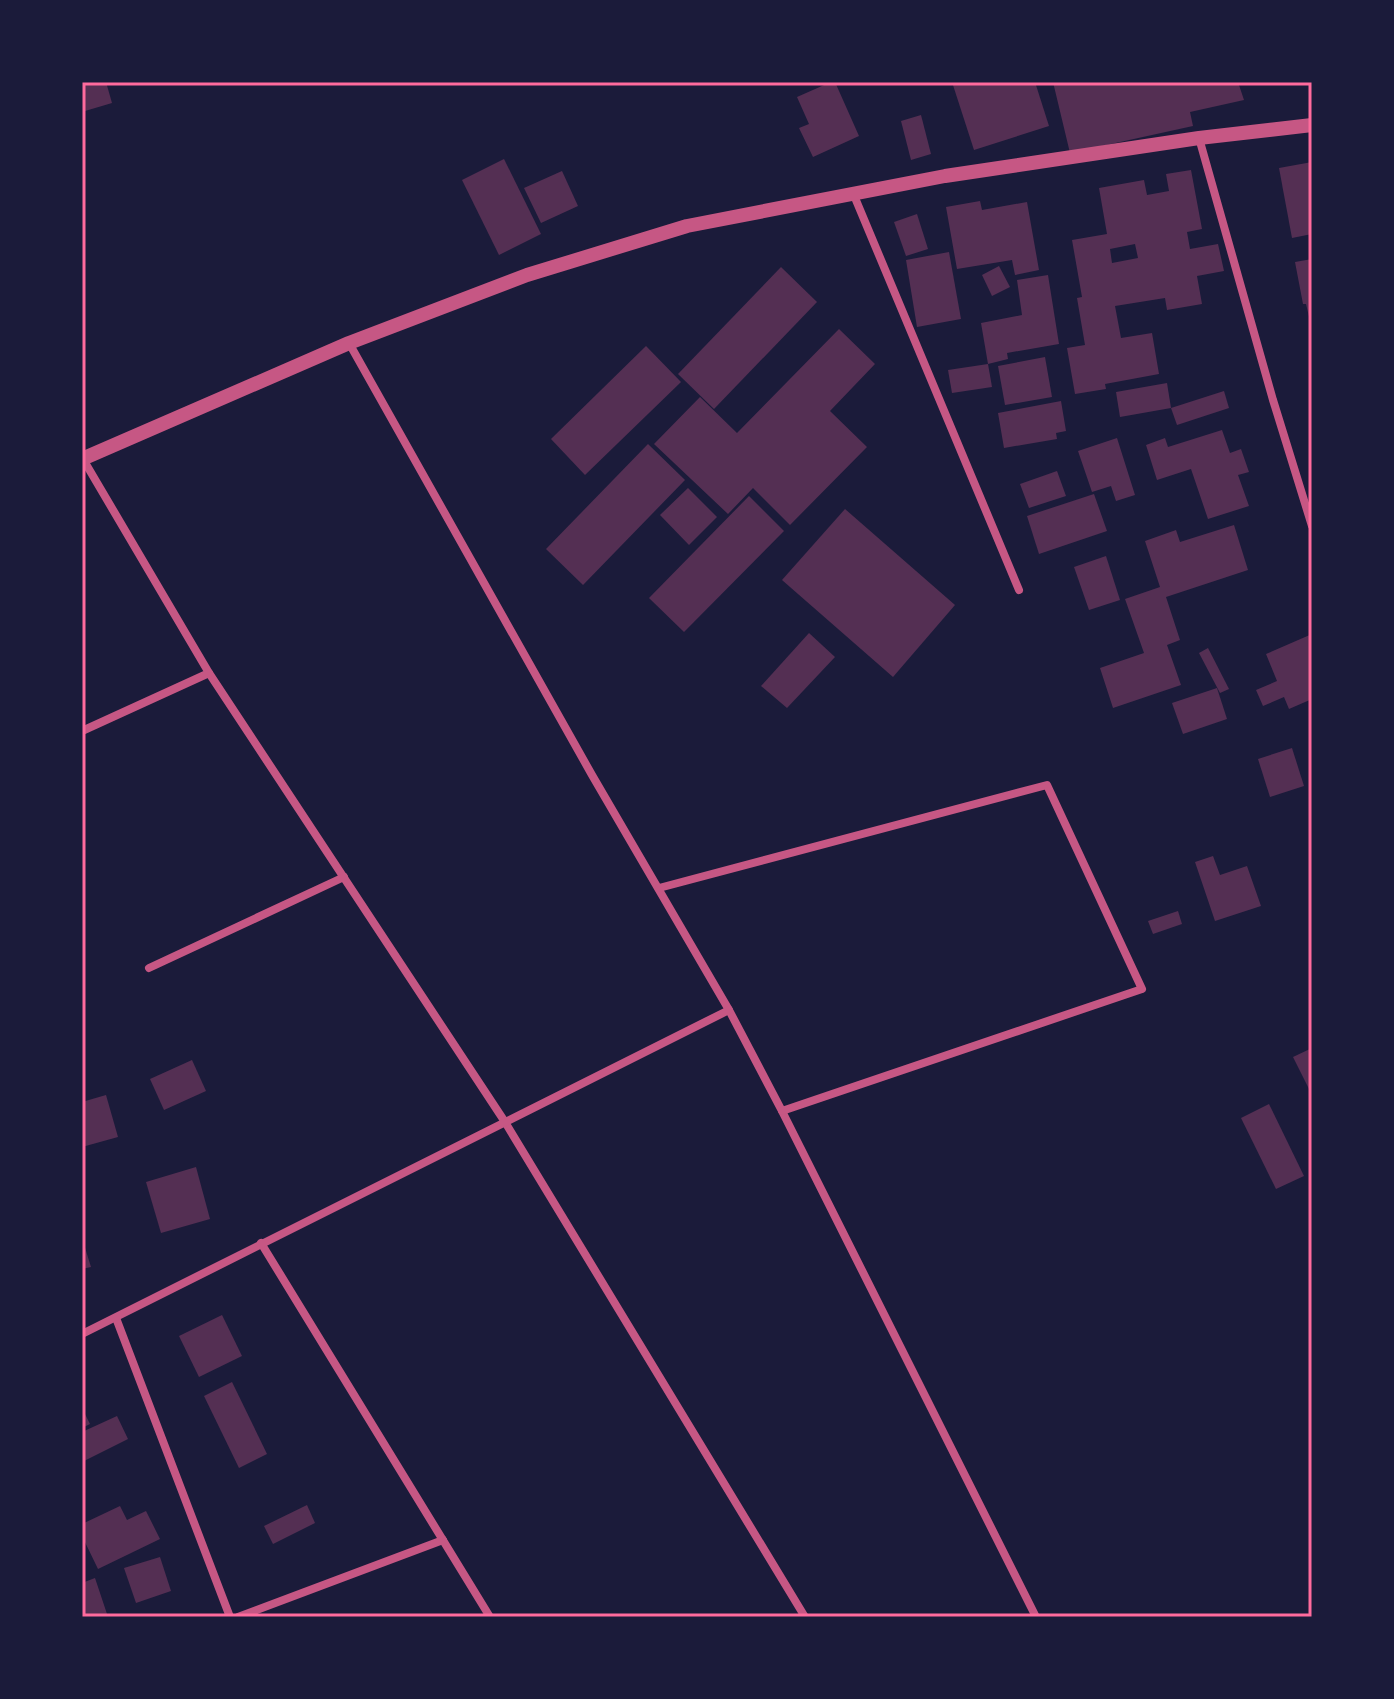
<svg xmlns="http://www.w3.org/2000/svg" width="1394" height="1699" viewBox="0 0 1394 1699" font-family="'Asap Condensed',sans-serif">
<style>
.building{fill:#542f53;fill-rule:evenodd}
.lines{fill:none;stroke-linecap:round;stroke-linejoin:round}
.minor{stroke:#c65784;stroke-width:8}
.tertiary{stroke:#c65784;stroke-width:14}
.neatline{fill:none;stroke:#ff6b9d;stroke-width:3}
</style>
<rect width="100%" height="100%" fill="#1b1b3a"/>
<g class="building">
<polygon points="89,82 106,82 112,103 85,111 82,85"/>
<polygon points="831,82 835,82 859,136 813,157 799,128 809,124 797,97"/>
<polygon points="952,82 1035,82 1049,126 974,150"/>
<polygon points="1053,82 1238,82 1244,100 1190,112 1193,126 1070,153"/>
<polygon points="921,115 931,154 911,160 901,121"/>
<polygon points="504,159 541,234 499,255 462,180"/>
<polygon points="1312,162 1312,234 1292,238 1279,168"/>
<path d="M1191 170 1202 229 1187 232 1190 249 1218 244 1224 271 1197 276 1202 304 1167 310 1165 298 1115 306 1121 338 1152 333 1159 374 1105 384 1106 389 1075 394 1067 348 1085 345 1077 298 1082 297 1072 240 1107 234 1099 188 1144 180 1147 195 1169 191 1166 174ZM1135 244 1138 258 1112 263 1110 249Z"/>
<polygon points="562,171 578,206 541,223 524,188"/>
<polygon points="980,201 982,210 1027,202 1039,270 1015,275 1012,260 957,269 946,207"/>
<polygon points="917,214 928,249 906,256 894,222"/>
<polygon points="949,252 961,319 917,327 906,260"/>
<polygon points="1312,259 1312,325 1311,325 1306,304 1303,304 1295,262"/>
<polygon points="999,266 1010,287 992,296 982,275"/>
<polygon points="781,267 817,302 714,409 678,374"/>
<polygon points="1048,275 1059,344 1007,353 1008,359 988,364 981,323 1022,315 1017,280"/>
<polygon points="839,329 875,364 830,411 867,447 790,525 753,488 728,514 654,444 700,397 737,433"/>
<polygon points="646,346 681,382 585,475 551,439"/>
<polygon points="1045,357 1052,397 1005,405 998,366"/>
<polygon points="988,364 992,387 952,393 948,370"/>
<polygon points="1167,383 1171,408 1120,417 1116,392"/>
<polygon points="1224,391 1229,408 1177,425 1171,408"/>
<polygon points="1061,401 1066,431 1056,433 1057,439 1004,448 998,413"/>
<polygon points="1222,430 1230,453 1241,449 1249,472 1238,475 1249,506 1208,519 1191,469 1157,480 1146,445 1165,438 1168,447"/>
<polygon points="1117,438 1135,495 1116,501 1111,486 1092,492 1078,451"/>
<polygon points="648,444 685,480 583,585 546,549"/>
<polygon points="1057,471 1066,496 1029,508 1020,484"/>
<polygon points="688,488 717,517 689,545 660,515"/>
<polygon points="1094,494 1107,531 1039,554 1027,516"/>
<polygon points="749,496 784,531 684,632 649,598"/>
<polygon points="845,509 955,605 893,677 782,580"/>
<polygon points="1234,525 1248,570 1166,597 1180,640 1167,645 1181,685 1113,708 1100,668 1144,653 1125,599 1160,587 1145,541 1176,530 1180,542"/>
<polygon points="1106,556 1120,600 1089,610 1074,567"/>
<polygon points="809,633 835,657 787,708 761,686"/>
<polygon points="1312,634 1312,699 1289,709 1284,697 1263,706 1256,690 1277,681 1266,654"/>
<polygon points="1208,648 1229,689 1220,693 1199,653"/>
<polygon points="1217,688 1227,719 1183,734 1172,703"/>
<polygon points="1292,748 1304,786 1270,797 1258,759"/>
<polygon points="1213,856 1220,875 1247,866 1261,906 1215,921 1195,862"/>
<polygon points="1178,911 1182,924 1153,934 1148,921"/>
<polygon points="1312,1048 1312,1087 1309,1089 1293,1057"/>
<polygon points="192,1060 206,1091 164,1110 150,1079"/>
<polygon points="106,1095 118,1137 82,1147 82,1102"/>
<polygon points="1269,1104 1304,1176 1276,1189 1241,1118"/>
<polygon points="196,1167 210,1219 161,1233 146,1182"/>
<polygon points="82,1238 91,1267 82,1269"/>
<polygon points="222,1315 242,1356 199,1377 179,1336"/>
<polygon points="232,1382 267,1454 239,1468 204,1396"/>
<polygon points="82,1408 90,1424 82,1428"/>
<polygon points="117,1416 128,1439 82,1462 82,1432"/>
<polygon points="307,1505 315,1523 273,1544 264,1526"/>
<polygon points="120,1506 127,1520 146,1511 160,1539 98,1569 82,1536 82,1524"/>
<polygon points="160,1557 171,1591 136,1603 124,1568"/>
<polygon points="95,1578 108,1617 82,1617 82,1583"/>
</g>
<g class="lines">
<g class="minor">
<polyline points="1199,138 1273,400 1312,526"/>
<polyline points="853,193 1019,590"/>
<polyline points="349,343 592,775 729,1010 782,1111 1036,1617"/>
<polyline points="209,673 505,1122 805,1617"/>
<polyline points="82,731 209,673 83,459"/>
<polyline points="659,888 1047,785 1142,989 782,1111"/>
<polyline points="149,968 344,877"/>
<polyline points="261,1243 490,1617"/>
<polyline points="116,1318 230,1617"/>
<polyline points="82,1334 729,1010"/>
<polyline points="238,1617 443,1540"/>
</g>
<polyline class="tertiary" points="82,459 349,343 527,275 687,226 945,176 1199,138 1312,125"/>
</g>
<rect width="1394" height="1699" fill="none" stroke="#1b1b3a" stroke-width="168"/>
<rect x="84" y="84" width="1226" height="1531" class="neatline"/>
</svg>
